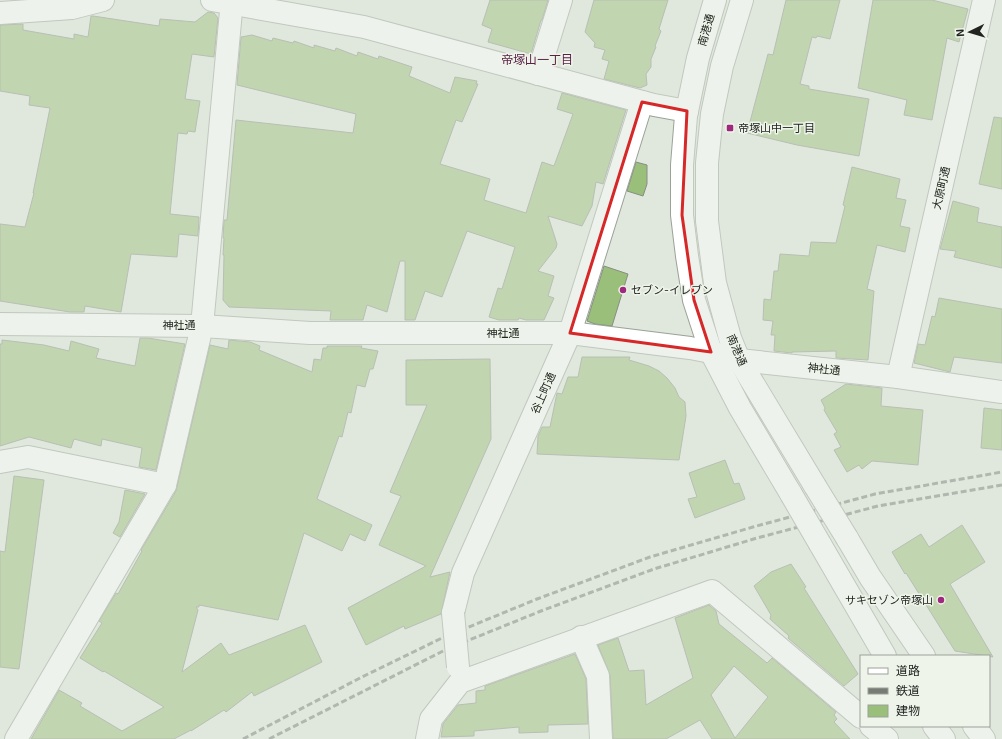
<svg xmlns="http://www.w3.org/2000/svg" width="1002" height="739" viewBox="0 0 1002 739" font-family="'Exo 2','Noto Sans JP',sans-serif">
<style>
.building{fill:#99bf7a;stroke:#888e84;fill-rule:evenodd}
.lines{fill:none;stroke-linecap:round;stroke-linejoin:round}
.street-casing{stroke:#9ba297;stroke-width:24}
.primary-casing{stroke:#9ba297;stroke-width:24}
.street{stroke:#fff;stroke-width:22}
.primary{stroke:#fff;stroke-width:22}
.rail{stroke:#777c75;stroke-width:3;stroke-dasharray:6 3;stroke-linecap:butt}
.street-bridge-casing{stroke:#9ba297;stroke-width:24;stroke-linecap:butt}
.primary-bridge-casing{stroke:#9ba297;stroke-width:24;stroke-linecap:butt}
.street-bridge{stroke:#fff;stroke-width:22}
.primary-bridge{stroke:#fff;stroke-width:22}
.marked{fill:none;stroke:#d62828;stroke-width:3;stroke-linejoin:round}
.poi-dot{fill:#a0277e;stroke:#eef4e9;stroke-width:1.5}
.labels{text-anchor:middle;stroke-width:3;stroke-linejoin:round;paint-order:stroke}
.street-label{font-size:11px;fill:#212420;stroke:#eef4e9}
.poi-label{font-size:11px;fill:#212420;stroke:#eef4e9;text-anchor:start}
.neighbourhood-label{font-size:12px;fill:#5a2048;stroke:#eef4e9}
</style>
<rect width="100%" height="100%" fill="#e0e7dc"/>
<g class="building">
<polygon points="490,0 548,0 542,20 541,20 531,54 488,42 492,29 482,25"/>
<polygon points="594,0 668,0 659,29 661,31 655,46 656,47 651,59 651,67 646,74 647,85 640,88 604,79 609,61 602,59 605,50 594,47 595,43 585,32"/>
<polygon points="786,0 840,0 830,39 817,36 816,38 812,37 800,84 809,86 809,89 869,99 859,156 797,145 747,133 768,54 773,55"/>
<polygon points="873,0 932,0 968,9 959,42 947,38 932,120 904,115 907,100 858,88"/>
<polygon points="208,12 214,13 218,18 214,57 192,54 185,99 200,101 195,132 188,131 187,134 178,133 170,214 199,217 198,236 179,234 177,257 131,254 121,312 85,306 84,312 70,312 0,301 0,224 25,227 34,193 33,193 50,108 29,105 30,96 0,91 0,25 23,24 23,30 74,39 74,34 88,37 91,16 93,16 159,26 160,19 195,22"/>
<polygon points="252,35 272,41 273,38 293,43 294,41 314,48 314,45 335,51 336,48 357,56 358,52 378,59 379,56 412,67 409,76 450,93 455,77 477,81 476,84 478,84 462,122 456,120 440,164 490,179 484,200 526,213 542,162 554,166 573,114 557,109 562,93 626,110 603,184 596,182 592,206 582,226 548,216 557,244 556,248 538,271 554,276 548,296 554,298 544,320 526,320 519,318 518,320 499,320 489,317 498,288 502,289 515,247 467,231 442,297 425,291 415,320 405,320 405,261 400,261 387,312 367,305 363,320 330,320 331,311 229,307 223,300 224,255 223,255 224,238 223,238 224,220 227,220 236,120 353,133 356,114 237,85 241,37"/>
<polygon points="994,117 1002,118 1002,189 979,184"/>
<polygon points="636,162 647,165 647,184 643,196 627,191"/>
<polygon points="852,167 900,179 896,198 906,200 900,226 910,228 905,252 877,245 867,289 874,291 868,360 836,358 836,351 792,352 792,353 774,351 775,335 771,335 773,321 763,320 764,299 771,300 774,271 778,271 780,254 809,256 811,242 836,243 845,206 843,205"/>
<polygon points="953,201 979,208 977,222 1002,227 1002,268 954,257 956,251 940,249"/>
<polygon points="604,266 628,274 612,326 595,324 587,321"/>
<polygon points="939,298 1002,309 1002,363 954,357 950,372 914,363 918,344 925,345 932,316 935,317"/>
<polygon points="140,338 148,338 185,344 156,470 139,467 142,448 102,439 101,446 74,439 71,448 29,437 0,446 0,344 2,344 2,340 44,345 69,351 71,341 99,349 96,358 135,366"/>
<polygon points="229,340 250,342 260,346 259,350 312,372 314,359 321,360 323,348 327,348 327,346 362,346 361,348 378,351 373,369 370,369 365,387 357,385 351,413 348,412 342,437 339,436 317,499 372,525 365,541 350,534 342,551 304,533 278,620 199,605 199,607 196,607 198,610 182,672 221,643 229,655 305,625 322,662 254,696 252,692 226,712 224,710 191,731 191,730 174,739 31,739 59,690 82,703 80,706 122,731 164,707 104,671 103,672 80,658 102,623 99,621 116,593 118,594 142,551 141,550 176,491 210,345 228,349"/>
<polygon points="582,357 630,357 629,360 649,366 659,371 667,378 675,388 679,397 685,402 686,416 679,460 537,454 538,436 542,427 550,427 557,393 562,394 568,377 578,377"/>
<polygon points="490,359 491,439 430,577 450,572 441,614 405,629 404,626 366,645 348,608 426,566 379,545 401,496 390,492 427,405 406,405 406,360"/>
<polygon points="846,384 882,388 881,406 923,410 918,465 872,461 862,469 859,465 847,472 834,450 841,447 834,434 837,432 824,410 825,408 821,400"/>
<polygon points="984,408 1002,410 1002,450 981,448"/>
<polygon points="725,460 734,484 739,483 745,499 695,518 688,499 697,497 689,473"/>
<polygon points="14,476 44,480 19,669 0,667 0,551 5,552"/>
<polygon points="125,490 145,494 120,537 113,533 119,522"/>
<polygon points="962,525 985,562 950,584 993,657 955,651 906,573 905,574 892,552 921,534 929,547"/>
<polygon points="791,564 806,587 804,588 858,674 844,686 788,638 789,636 770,619 771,615 754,586 771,572"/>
<path d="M709 605 716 611 719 624 767 663 772 658 836 712 834 715 837 719 834 722 850 739H712L700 720 666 739H613L610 675 598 645 618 638 629 671 644 670 646 705 693 678 675 618ZM734 666 768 697 735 738 711 695Z"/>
<polygon points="575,654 586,679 588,724 548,725 548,732 519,733 519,727 474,731 474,736 441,737 443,724 458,705 476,703 476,691 485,690 485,686"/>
</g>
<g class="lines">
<g class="street-casing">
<g id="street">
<polyline points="212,0 364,27 654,105 687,111"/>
<polyline points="0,13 72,8 103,0"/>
<polyline points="538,74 561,0"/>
<polyline points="0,324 202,326 310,333 570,333 690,348 711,352 739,360 898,377 1002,392"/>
<polyline points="898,377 984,0"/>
<polyline points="0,462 28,457 165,485"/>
<polyline points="453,613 463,573 570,333 642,102"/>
<polyline points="581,637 598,676 601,739"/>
<polyline points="871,726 887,739"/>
<polyline points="16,739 165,485 202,326 232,0"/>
<polyline points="427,739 431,719 460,682 712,591 861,717"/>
</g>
</g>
<g class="primary-casing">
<g id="primary">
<polyline points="715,0 698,58 686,116 682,165 682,215 687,256 694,300 711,352 740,408 791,494"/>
<polyline points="742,0 722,66 712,114 707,163 707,221 715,283 730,338 739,360 815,486"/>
<polyline points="847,538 870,577 924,656"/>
<polyline points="820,544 885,656"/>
<polyline points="934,726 944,739"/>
<polyline points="974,726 984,739"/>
</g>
</g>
<use href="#street" class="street"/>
<use href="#primary" class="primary"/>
<g class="rail">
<polyline points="243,739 362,677 442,638 537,599 650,557 753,527 875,494 1002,472"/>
<polyline points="269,739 447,649 541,611 654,569 757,538 878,506 1002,485"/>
</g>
<g class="street-bridge-casing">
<polyline id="street-bridge" points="453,613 458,667"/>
</g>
<g class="primary-bridge-casing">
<g id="primary-bridge">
<polyline points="815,486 847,538"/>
<polyline points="791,494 820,544"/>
</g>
</g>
<use href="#street-bridge" class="street-bridge"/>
<use href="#primary-bridge" class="primary-bridge"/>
</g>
<path d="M0 0H1002V739H0ZM642 102 687 111 682 215 694 300 711 352 570 333Z" fill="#e0e7dc" fill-opacity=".55" fill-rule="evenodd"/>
<path class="marked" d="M642 102 687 111 682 215 694 300 711 352 570 333Z"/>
<g class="poi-dot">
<rect x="726" y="124" width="8" height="8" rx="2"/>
<circle cx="623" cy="290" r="4"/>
<circle cx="941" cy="600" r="4"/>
</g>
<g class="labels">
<g class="street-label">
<text transform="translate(706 30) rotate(-74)" y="4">南港通</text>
<text transform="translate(941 188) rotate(-77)" y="4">大原町通</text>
<text x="179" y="329">神社通</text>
<text x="503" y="337">神社通</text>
<text transform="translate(737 350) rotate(67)" y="4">南港通</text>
<text transform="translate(824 369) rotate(6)" y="4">神社通</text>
<text transform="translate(543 393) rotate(-66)" y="4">谷上町通</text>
</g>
<g class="poi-label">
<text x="738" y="132">帝塚山中一丁目</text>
<text x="631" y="294">セブン-イレブン</text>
<text x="933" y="604" text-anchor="end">サキセゾン帝塚山</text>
</g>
<g class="neighbourhood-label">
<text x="537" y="64">帝塚山一丁目</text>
</g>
</g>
<rect x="860" y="655" width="130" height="72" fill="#eef4e9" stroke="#9ca199"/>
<rect x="868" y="668" width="20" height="6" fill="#ffffff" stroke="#9ca199"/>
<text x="896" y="675" font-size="12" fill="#212420">道路</text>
<rect x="868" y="688" width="20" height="6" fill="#777c75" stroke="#9ca199"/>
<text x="896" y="695" font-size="12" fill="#212420">鉄道</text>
<rect x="868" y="705" width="20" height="12" fill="#99bf7a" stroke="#9ca199"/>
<text x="896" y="715" font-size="12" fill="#212420">建物</text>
<g transform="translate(970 32) rotate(265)" stroke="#eef4e9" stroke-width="3" paint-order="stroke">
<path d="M0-3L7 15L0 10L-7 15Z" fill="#212420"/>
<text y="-6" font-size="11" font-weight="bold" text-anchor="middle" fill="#212420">N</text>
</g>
</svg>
